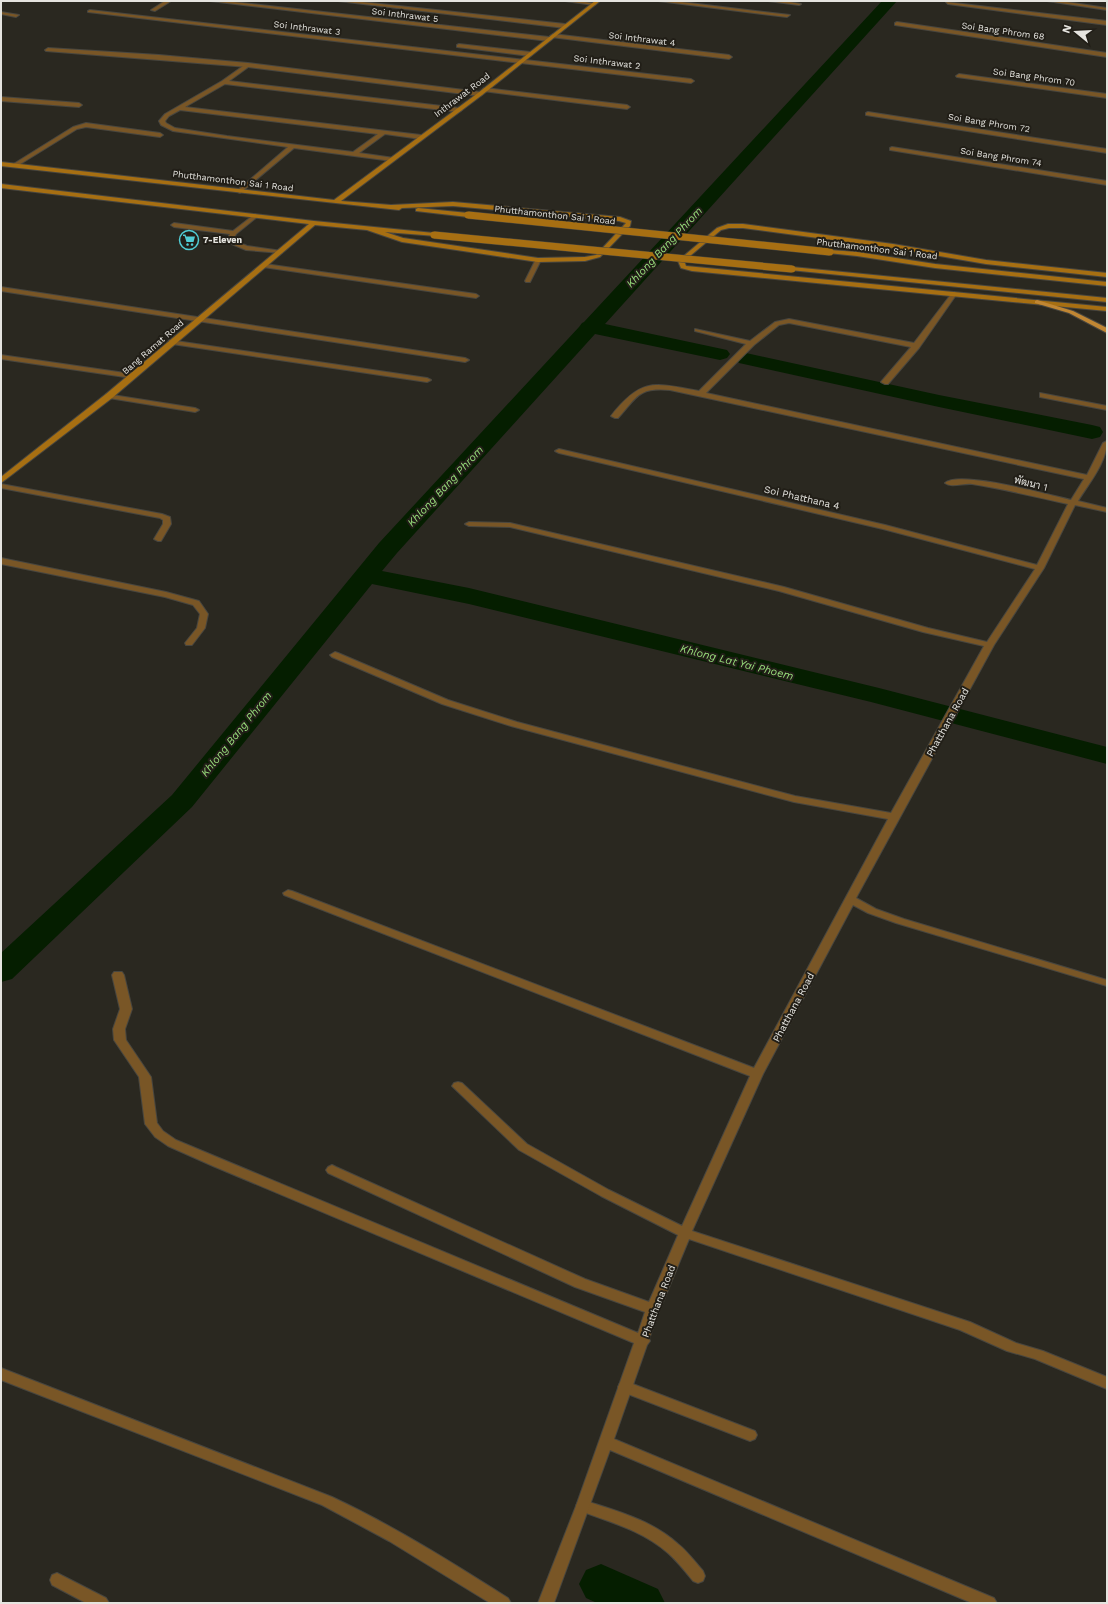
<svg xmlns="http://www.w3.org/2000/svg" width="1108" height="1604" viewBox="0 0 1108 1604" font-family="'Work Sans',Sarabun,sans-serif">
<style>
.lines{fill:none;stroke-linecap:round;stroke-linejoin:round}
.canal{fill:#051e00;fill-rule:evenodd}
.lane-casing{stroke:#48463f;stroke-width:2}
.street-casing{stroke:#48463f;stroke-width:2}
.secondary-casing{stroke:#48463f;stroke-width:2}
.primary-casing{stroke:#48463f;stroke-width:2}
.lane{fill:#795626;fill-rule:evenodd}
.street{fill:#795626;fill-rule:evenodd}
.secondary{fill:#a76f12;fill-rule:evenodd}
.primary{fill:#c08633;fill-rule:evenodd}
.secondary-bridge-casing{stroke:#48463f;stroke-width:8;stroke-linecap:butt}
.secondary-bridge{stroke:#a76f12;stroke-width:7}
.labels{text-anchor:middle;stroke-width:4;stroke-linejoin:round;paint-order:stroke}
.far-street-label{font-size:9px;fill:#e5e4df;stroke:#211e17}
.far-poi-label{font-size:9px;font-weight:bold;fill:#e5e4df;stroke:#211e17;text-anchor:start}
.street-label{font-size:10px;fill:#e5e4df;stroke:#211e17}
.water-label{font-size:11px;font-style:italic;fill:#97dc7b;stroke:#211e17}
</style>
<rect width="100%" height="100%" fill="#2a2820"/>
<g class="lines">
<g class="canal">
<polygon points="882,1 897,1 605,324 727,350 730,354 727,358 720,360 595,334 397,553 382,571 469,588 879,688 1107,747 1107,764 871,702 469,604 372,584 192,807 12,979 1,982 1,953 172,795 379,543 579,327 582,323 584,322"/>
<polygon points="746,353 939,395 1092,425 1100,427 1103,432 1100,437 1092,439 939,407 739,363 736,359 739,355"/>
<polygon points="601,1564 658,1589 665,1603 597,1603 586,1598 579,1584 586,1570"/>
</g>
<g class="lane-casing">
<g id="lane">
<polygon points="165,1 171,1 155,11 151,10"/>
<path d="M246 64 251 65 229 81 459 108 462 110 459 112 225 84 185 107 421 135 424 137 421 139 385 134 359 153 394 158 395 159 392 161 294 148 240 193 238 192V190L288 147 173 131 161 125 159 121 165 114 222 81ZM180 110 378 134 353 152 227 136 175 128 166 123 165 121 169 116Z"/>
<polygon points="485,88 627,105 630,107 627,109 483,91 483,89"/>
<polygon points="1,97 79,103 82,105 79,107 1,101"/>
<polygon points="86,123 160,133 163,135 160,137 86,127 77,129 17,166 12,165 73,127"/>
<polygon points="255,214 258,216 257,217 236,234 233,240 247,246 282,251 282,253 246,250 227,242 226,241 230,234 174,227 171,225 174,223 233,231"/>
<polygon points="1,355 132,374 136,376 132,378 1,359"/>
<polygon points="625,1381 755,1431 757,1435 755,1439 750,1441 620,1391 618,1387 620,1383"/>
<path d="M583 1500C616 1511 652 1520 678 1544 688 1552 695 1562 703 1571L705 1576 703 1581 698 1583 693 1581C685 1571 677 1561 668 1553 642 1530 609 1522 578 1510L576 1506 578 1502Z"/>
</g>
</g>
<g class="street-casing">
<g id="street">
<polygon points="210,1 225,1 549,37 552,39 549,41"/>
<polygon points="338,1 353,1 565,24 568,26 565,28"/>
<polygon points="565,1 580,1 596,4 594,5"/>
<polygon points="658,1 673,1 790,15 787,17"/>
<polygon points="768,1 784,1 801,4 799,5"/>
<polygon points="1047,1 1060,1 1107,8 1107,10"/>
<polygon points="946,2 1107,21 1107,25 948,4"/>
<polygon points="90,10 691,79 694,81 691,83 88,12 88,11"/>
<polygon points="1,12 19,15 16,17 1,14"/>
<polygon points="897,22 1107,53 1107,57 895,25 895,23"/>
<polygon points="553,34 729,55 732,57 729,59 551,37 550,36"/>
<polygon points="459,44 530,52 533,54 530,56 457,47 457,45"/>
<polygon points="48,48 159,55 248,63 480,92 483,94 480,96 248,67 46,51 45,50"/>
<polygon points="959,74 1107,94 1107,98 957,77 956,76"/>
<polygon points="868,112 1107,149 1107,153 866,115 866,113"/>
<polygon points="892,147 1107,181 1107,185 890,150 890,148"/>
<polygon points="536,259 541,260 530,282 526,282 525,281"/>
<polygon points="265,264 476,294 479,296 476,298 263,267 263,265"/>
<polygon points="1,287 465,358 469,360 465,362 1,291"/>
<path d="M954 292 957 294 956 295 919 348 888 384H885L881 382 911 347 789 323 779 325 754 345 706 393 1087 475 1103 443 1107 441C1107 462 1089 483 1078 501L1107 508V512L1075 505 1044 568 994 645 856 898 876 909 904 919 1107 980V986L896 923 868 913 853 905 763 1074 692 1231 970 1322 1016 1343 1043 1351 1107 1377V1389L1035 1359 1007 1351 960 1330 689 1239 660 1309 649 1339 650 1341 647 1345 614 1439 994 1598 997 1603H972L610 1450 554 1603H538L576 1506 634 1343 213 1166 168 1146 155 1137 145 1124 139 1077 114 1040 113 1029 120 1009 112 975 114 972H122L124 975 132 1009 125 1029 126 1040 151 1077 157 1123 163 1131 176 1140 638 1333 645 1312 575 1287 328 1173 326 1170 328 1167 332 1165 336 1167 585 1279 649 1302 678 1235 601 1196 519 1150 452 1086 454 1083 458 1082 462 1083 527 1144 609 1190 682 1226 750 1076 284 895 283 893 288 890 292 891 754 1068 888 819 794 802 511 726 442 704 332 657 330 655 335 652 338 653 448 700 517 722 795 796 891 813 984 646 923 632 779 591 510 527 469 526 465 524 469 522 510 523 784 587 928 628 987 642 1035 569 883 529 559 453 555 451 559 449 885 525 1037 565 1068 504C1036 497 1004 489 972 484 964 483 951 488 945 483 959 470 1050 495 1071 500L1084 479 670 390C638 387 637 397 618 418H615L611 416C642 377 654 383 699 391L746 344 695 331V329L750 341 775 322 789 319 914 343 952 293Z"/>
<polygon points="169,340 427,378 431,380 427,382 172,344 169,344"/>
<polygon points="1040,393 1107,406 1107,410 1040,397"/>
<polygon points="106,394 195,408 199,410 195,412 109,398 106,398"/>
<polygon points="1,484 162,514 170,517 171,524 161,541 158,541 154,539 163,524 163,520 160,518 1,488"/>
<polygon points="1,558 166,592 199,601 208,614 205,628 192,645 186,645 185,643 197,628 200,614 193,605 165,597 1,564"/>
<path d="M1 1368 332 1497C394 1526 451 1562 508 1598L511 1603H490L389 1541 322 1505 1 1380Z"/>
<polygon points="57,1573 106,1598 109,1603 86,1603 52,1585 50,1580 52,1575"/>
</g>
</g>
<g class="secondary-casing">
<g id="secondary">
<polygon points="595,1 600,1 482,95 341,201 391,205 453,202 620,217 631,221 630,226 600,257 585,261 538,262 402,242 367,230 315,225 112,398 1,483 1,477 106,394 309,224 1,188 1,184 314,221 434,233 437,235 436,236 385,232 403,238 538,258 585,257 596,255 626,223 619,221 453,206 402,208 399,210 1,166 1,162 334,200 478,93"/>
<polygon points="418,208 468,213 471,215 468,217 416,211 416,209"/>
<polygon points="728,224 743,224 893,244 986,260 1107,273 1107,277 986,264 893,248 743,228 729,228 721,230 684,261 686,266 1107,307 1107,311 692,271 681,268 678,261 679,260 717,228"/>
<polygon points="830,250 857,252 935,264 1107,282 1107,286 935,268 857,256 828,253 827,252"/>
<polygon points="792,267 1107,298 1107,302 790,270 790,268"/>
</g>
</g>
<g class="primary-casing">
<polygon id="primary" points="1037,300 1073,311 1107,328 1107,333 1069,313 1035,303 1035,301"/>
</g>
<use href="#lane" class="lane"/>
<use href="#street" class="street"/>
<use href="#secondary" class="secondary"/>
<use href="#primary" class="primary"/>
<g class="secondary-bridge-casing">
<g id="secondary-bridge">
<polyline points="468,215 830,252"/>
<polyline points="434,235 792,269"/>
</g>
</g>
<use href="#secondary-bridge" class="secondary-bridge"/>
</g>
<defs>
<g id="supermarket-ring" transform="scale(1)"><circle r="9.5" fill="#211e17" stroke="#51ccd4" stroke-width="1.5"/><path d="M-6-5.5h2.5l.6 2H6L4.5 2H-2.5L-4.4-4H-6ZM-1.5 3.2a1.3 1.3 0 1 0 .1 0ZM3 3.2a1.3 1.3 0 1 0 .1 0Z" fill="#51ccd4"/></g>
</defs>
<g fill-rule="evenodd">
<use href="#supermarket-ring" x="189" y="240"/>
</g>
<g class="labels">
<g class="far-street-label">
<text transform="translate(405 15) rotate(7)" y="3">Soi Inthrawat 5</text>
<text transform="translate(307 28) rotate(7)" y="3">Soi Inthrawat 3</text>
<text transform="translate(1003 31) rotate(8)" y="3">Soi Bang Phrom 68</text>
<text transform="translate(642 39) rotate(7)" y="3">Soi Inthrawat 4</text>
<text transform="translate(607 62) rotate(7)" y="3">Soi Inthrawat 2</text>
<text transform="translate(1034 77) rotate(8)" y="3">Soi Bang Phrom 70</text>
<text transform="translate(462 95) rotate(-37)" y="3">Inthrawat Road</text>
<text transform="translate(989 123) rotate(9)" y="3">Soi Bang Phrom 72</text>
<text transform="translate(1001 157) rotate(9)" y="3">Soi Bang Phrom 74</text>
<text transform="translate(233 181) rotate(7)" y="3">Phutthamonthon Sai 1 Road</text>
<text transform="translate(555 215) rotate(6)" y="3">Phutthamonthon Sai 1 Road</text>
<text transform="translate(877 249) rotate(7)" y="3">Phutthamonthon Sai 1 Road</text>
<text transform="translate(153 347) rotate(-41)" y="3">Bang Ramat Road</text>
</g>
<g class="far-poi-label">
<text x="203" y="243">7-Eleven</text>
</g>
<g class="street-label">
<text transform="translate(1031 483) rotate(14)" y="4">พัฒนา 1</text>
<text transform="translate(802 497) rotate(13)" y="4">Soi Phatthana 4</text>
<text transform="translate(947 722) rotate(-61)" y="4">Phatthana Road</text>
<text transform="translate(793 1007) rotate(-62)" y="4">Phatthana Road</text>
<text transform="translate(658 1301) rotate(-69)" y="4">Phatthana Road</text>
</g>
<g class="water-label">
<text transform="translate(664 247) rotate(-47)" y="4">Khlong Bang Phrom</text>
<text transform="translate(445 486) rotate(-47)" y="4">Khlong Bang Phrom</text>
<text transform="translate(737 662) rotate(14)" y="4">Khlong Lat Yai Phoem</text>
<text transform="translate(236 734) rotate(-51)" y="4">Khlong Bang Phrom</text>
</g>
</g>
<rect width="1108" height="1604" fill="none" stroke="#e5e4df" stroke-width="4"/>
<g transform="translate(1076 32) rotate(288)" stroke="#211e17" stroke-width="3" paint-order="stroke">
<path d="M0-3L7 15L0 10L-7 15Z" fill="#e5e4df"/>
<text y="-6" font-size="11" font-weight="bold" text-anchor="middle" fill="#e5e4df">N</text>
</g>
</svg>
